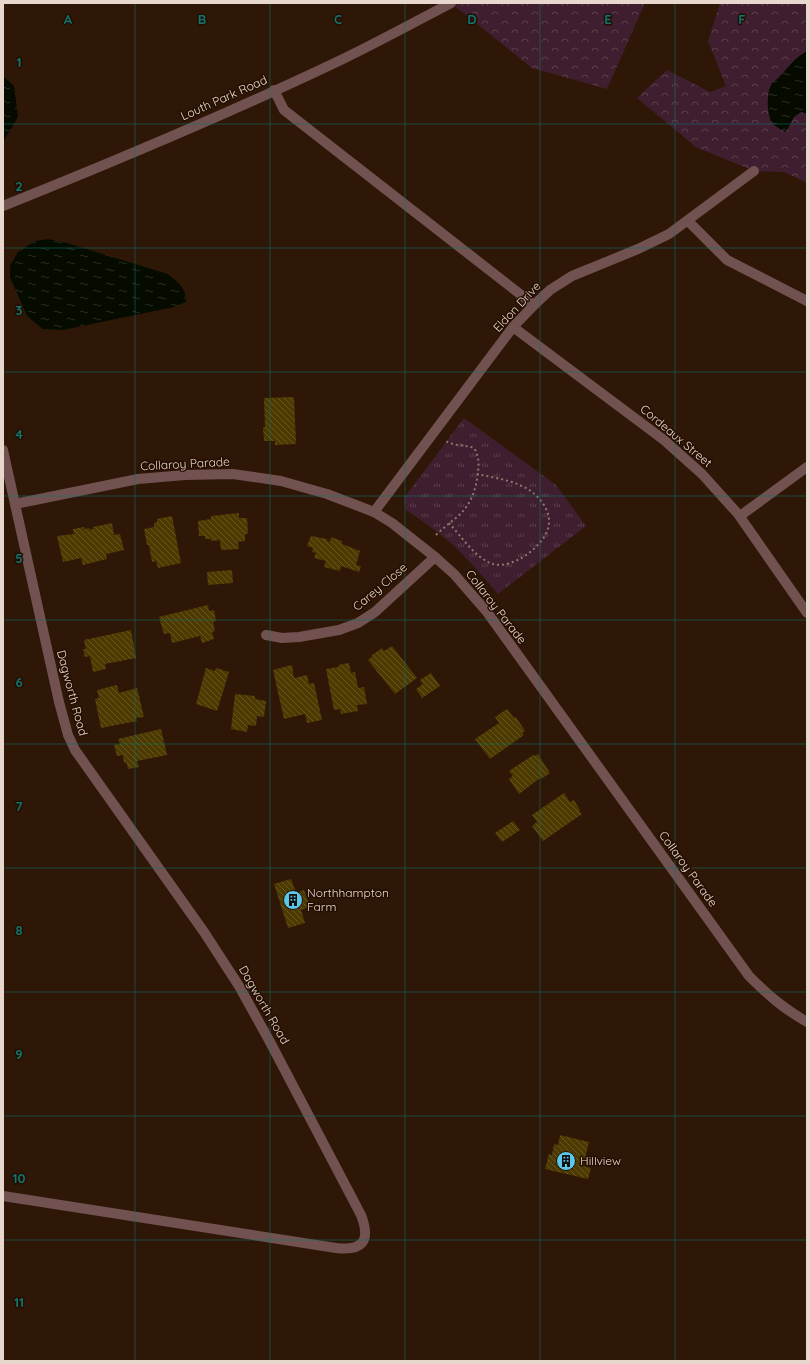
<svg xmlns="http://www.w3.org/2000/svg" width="810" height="1364" viewBox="0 0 810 1364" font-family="Quicksand,sans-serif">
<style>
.forest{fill:url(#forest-crowns)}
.park{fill:url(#park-tufts)}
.water{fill:url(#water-ripples)}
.building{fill:url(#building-back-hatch)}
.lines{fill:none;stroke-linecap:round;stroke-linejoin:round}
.path{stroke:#8d796c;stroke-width:2;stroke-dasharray:2 3;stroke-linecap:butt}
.minor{stroke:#715251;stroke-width:10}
.grid{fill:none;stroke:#0f766e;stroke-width:1;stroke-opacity:0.55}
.labels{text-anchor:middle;stroke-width:3;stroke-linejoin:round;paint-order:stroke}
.street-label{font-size:12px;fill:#e7d7cd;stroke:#240e01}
.poi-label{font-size:12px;fill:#e7d7cd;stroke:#240e01;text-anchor:start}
.grid-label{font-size:13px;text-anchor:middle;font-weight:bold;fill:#0f766e;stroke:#240e01;stroke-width:3;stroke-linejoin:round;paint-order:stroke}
</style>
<defs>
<pattern id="forest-crowns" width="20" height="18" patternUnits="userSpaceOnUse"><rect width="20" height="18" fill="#3f1f2f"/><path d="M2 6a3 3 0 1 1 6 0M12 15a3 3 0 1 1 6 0" fill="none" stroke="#5b3f4c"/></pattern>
<pattern id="park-tufts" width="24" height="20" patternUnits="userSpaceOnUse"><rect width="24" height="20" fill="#3f1f2f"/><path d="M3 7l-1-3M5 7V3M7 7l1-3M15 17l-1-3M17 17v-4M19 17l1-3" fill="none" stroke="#5b3f4c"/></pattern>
<pattern id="water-ripples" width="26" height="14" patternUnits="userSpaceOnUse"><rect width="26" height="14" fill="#060b00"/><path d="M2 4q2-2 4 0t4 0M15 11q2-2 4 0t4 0" fill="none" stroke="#2a2e24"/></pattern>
<pattern id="building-back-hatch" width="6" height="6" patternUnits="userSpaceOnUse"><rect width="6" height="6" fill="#4d3a01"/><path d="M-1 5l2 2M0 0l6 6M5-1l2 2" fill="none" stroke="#675625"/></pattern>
</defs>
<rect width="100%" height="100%" fill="#2e1706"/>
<g class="forest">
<polygon points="451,3 645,3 607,89 532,68"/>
<polygon points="720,3 807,3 807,183 784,172 754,171 696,147 637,98 667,70 710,92 726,86 708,41"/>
</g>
<path class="park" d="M464 418 556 485 586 526 498 594C479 572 460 549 437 532 427 524 417 517 406 510L404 498Z"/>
<g class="water">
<path d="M807 51V114L801 112 794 117 786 132C782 130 776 127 773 124 766 115 766 90 773 82 775 80 778 79 780 76 790 66 794 58 807 51Z"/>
<polygon points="3,76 14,86 18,117 3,142"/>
<path d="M48 239 67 243 168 274C179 283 186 288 186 302L174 307 63 330 43 329 27 316 10 277V266L18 252 35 241Z"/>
</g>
<g class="building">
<polygon points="294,397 296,444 275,445 275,441 264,441 263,427 265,427 264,398"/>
<polygon points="239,513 239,518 247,518 248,534 245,534 245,541 238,542 239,549 221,550 220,540 211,541 211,539 205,539 205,536 199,536 198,521 211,519 211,516"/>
<polygon points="172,516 181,563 158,568 156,561 152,562 149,545 147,545 144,529 154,527 154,523 157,522 157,519"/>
<polygon points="112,523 114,535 120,534 124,550 106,554 107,559 83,565 81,558 63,562 57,536 74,534 73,529 84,527 84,529 89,528 90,530 93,529 93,527"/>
<polygon points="311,536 327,539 327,541 330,542 331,537 342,541 342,544 360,551 356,565 361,566 359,572 341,566 340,571 324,567 326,561 314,558 316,553 312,552 313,548 307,546"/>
<polygon points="232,570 233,583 208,585 207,572"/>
<polygon points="208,605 209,611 214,610 216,621 213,622 215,631 212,632 214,639 202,643 200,636 172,643 170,633 164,634 159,617"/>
<polygon points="131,630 136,658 105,664 106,669 93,672 90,656 85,657 83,649 86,649 84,640"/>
<polygon points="392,646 417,678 395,694 368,660 372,657 371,656 382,648 384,651"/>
<polygon points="349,663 351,673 355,672 358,688 364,687 367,704 357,705 358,711 341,714 340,709 334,710 326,669 339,667 338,665"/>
<polygon points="292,665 294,678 307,675 309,684 314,683 322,720 307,723 305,714 284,719 273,670"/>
<polygon points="206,668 215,671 216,668 229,672 217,711 196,704"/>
<polygon points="431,673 440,686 422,698 416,689 423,684 420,680"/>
<polygon points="117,685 119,693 137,688 144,717 136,718 137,721 101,728 95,699 99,698 97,690"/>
<polygon points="235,694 255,696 255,699 266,701 264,717 257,716 256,726 248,725 247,732 231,729"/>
<polygon points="507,709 514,718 516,717 525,731 522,733 524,735 490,759 475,739 499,723 495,717"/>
<polygon points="161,729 167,755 137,761 139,767 128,769 126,762 124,763 123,755 117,756 114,745 120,744 118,739"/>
<polygon points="538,754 550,773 541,779 540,778 519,794 509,779 513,776 509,771 533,755 535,756"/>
<polygon points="564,793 570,802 574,800 580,810 579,811 582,814 543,841 532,826 537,822 532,815"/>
<polygon points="513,821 520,830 502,842 495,833"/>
<polygon points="291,879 296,893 304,890 310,907 301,910 305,923 288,928 274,884"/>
<polygon points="560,1135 589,1142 583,1166 591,1168 588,1179 545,1169 549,1154 552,1155 554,1144 558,1145"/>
</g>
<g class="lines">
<g class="path">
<path d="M449 523C461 536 476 559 493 564 513 570 548 544 549 523 550 511 541 499 532 492 517 481 496 478 477 474"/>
<path d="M436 535C443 528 450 523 457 517 471 505 476 490 478 472 479 464 479 456 474 448 463 444 455 447 444 440"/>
</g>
<g class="minor">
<polyline points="274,90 284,110 534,305"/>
<path d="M3 206C118 160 232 112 343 59 380 41 415 22 451 3"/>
<polyline points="688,221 727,260 807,301"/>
<polyline points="513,327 664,440 702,474 738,514 807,613"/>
<path d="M3 450 59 702 68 735 75 750 204 932 239 986 270 1042 361 1215C371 1241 363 1251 336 1248L3 1196"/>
<path d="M15 504 138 479 185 475 233 474 281 481 327 494 374 512 392 523 435 557 454 574 487 612 749 976C769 996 783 1008 807 1022"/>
<polyline points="374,512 513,327 534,305 550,290 572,276 638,249 669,234 754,171"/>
<polyline points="740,516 807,467"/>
<polyline points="266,635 282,638 299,637 339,630 358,623 375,612 435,557"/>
</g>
</g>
<path class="grid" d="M135 3V1361M270 3V1361M405 3V1361M540 3V1361M675 3V1361M3 124H807M3 248H807M3 372H807M3 496H807M3 620H807M3 744H807M3 868H807M3 992H807M3 1116H807M3 1240H807"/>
<defs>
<g id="building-disc" transform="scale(1)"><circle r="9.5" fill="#5cc7e8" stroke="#240e01"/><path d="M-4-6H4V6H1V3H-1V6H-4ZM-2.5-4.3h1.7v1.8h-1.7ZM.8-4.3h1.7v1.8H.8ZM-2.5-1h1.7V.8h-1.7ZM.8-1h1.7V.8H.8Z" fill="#111"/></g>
</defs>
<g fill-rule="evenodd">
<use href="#building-disc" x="293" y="900"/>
<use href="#building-disc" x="566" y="1161"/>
</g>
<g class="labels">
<g class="street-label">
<text transform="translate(224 98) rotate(-24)" y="4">Louth Park Road</text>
<text transform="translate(517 307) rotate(-47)" y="4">Eldon Drive</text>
<text transform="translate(676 436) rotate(40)" y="4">Cordeaux Street</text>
<text transform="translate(185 464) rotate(-3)" y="4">Collaroy Parade</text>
<text transform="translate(380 587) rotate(-40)" y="4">Carey Close</text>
<text transform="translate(496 607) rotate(52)" y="4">Collaroy Parade</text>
<text transform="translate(72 693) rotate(75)" y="4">Dagworth Road</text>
<text transform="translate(688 869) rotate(54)" y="4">Collaroy Parade</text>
<text transform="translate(264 1005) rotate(60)" y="4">Dagworth Road</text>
</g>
<g class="poi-label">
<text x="307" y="897">Northhampton<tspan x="307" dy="14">Farm</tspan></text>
<text x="580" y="1165">Hillview</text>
</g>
</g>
<g class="grid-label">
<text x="68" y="24">A</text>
<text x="202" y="24">B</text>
<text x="338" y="24">C</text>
<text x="472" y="24">D</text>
<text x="608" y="24">E</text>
<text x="742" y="24">F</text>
<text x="19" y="67">1</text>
<text x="19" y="191">2</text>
<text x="19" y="315">3</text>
<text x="19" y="439">4</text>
<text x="19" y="563">5</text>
<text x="19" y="687">6</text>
<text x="19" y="811">7</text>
<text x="19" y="935">8</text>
<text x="19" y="1059">9</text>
<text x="19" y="1183">10</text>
<text x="19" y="1307">11</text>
</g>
<rect width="810" height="1364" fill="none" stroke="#e7d7cd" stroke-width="8"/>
</svg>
